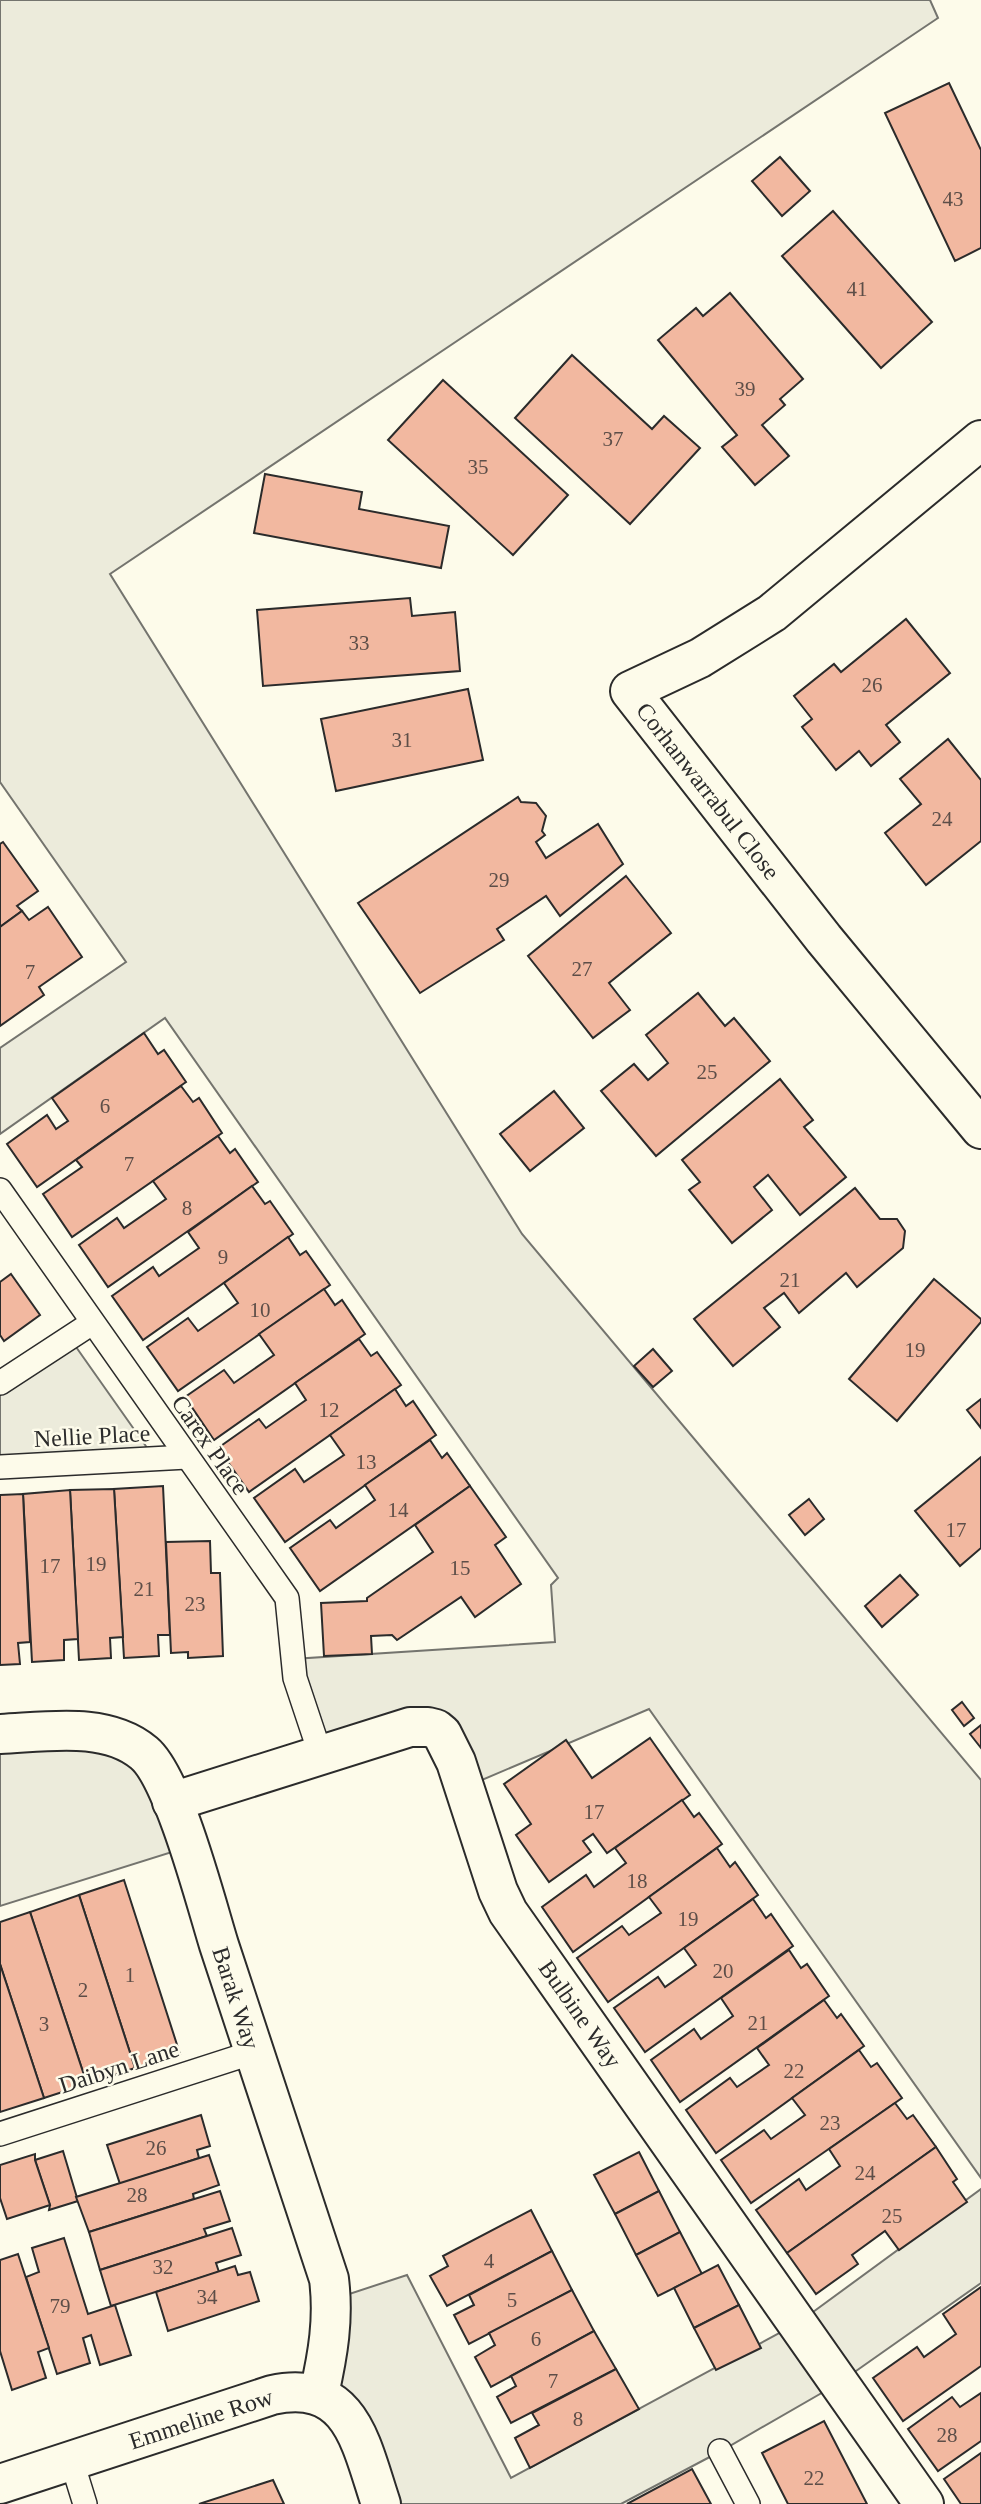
<svg xmlns="http://www.w3.org/2000/svg" width="981" height="2504" viewBox="0 0 981 2504" font-family="'Times New Roman',serif">
<style>
.green{fill:#ecebdb;stroke:#74746e;stroke-width:2}
.building{fill:#f2b8a0;stroke:#2b2b2b;stroke-width:2}
.lines{fill:none;stroke-linecap:round;stroke-linejoin:round}
.lane-casing{stroke:#2b2b2b;stroke-width:26}
.street-casing{stroke:#2b2b2b;stroke-width:42}
.lane{stroke:#fdfbea;stroke-width:23}
.street{stroke:#fdfbea;stroke-width:38}
.labels{text-anchor:middle;stroke-width:5;stroke-linejoin:round;paint-order:stroke}
.number-label{font-size:21px;fill:#5d4e48}
.street-label{font-size:24px;fill:#2b2b2b;stroke:#fdfbea}
</style>
<rect width="100%" height="100%" fill="#fdfbea"/>
<g class="green">
<polygon points="0,0 930,0 938,18 110,574 522,1234 981,1780 981,2178 649,1709 463,1788 442,1734 320,1753 293,1659 555,1642 551,1585 558,1578 165,1018 0,1134 0,1048 126,962 0,782"/>
<polygon points="69,1337 155,1459 0,1467 0,1383"/>
<polygon points="0,1734 112,1737 188,1847 0,1906"/>
<polygon points="981,2189 981,2283 839,2383 721,2451 621,2504 381,2504 329,2352 331,2300 407,2275 511,2478 798,2323"/>
</g>
<g class="building">
<polygon points="949,83 981,150 981,248 955,261 885,113"/>
<polygon points="780,157 810,191 782,216 752,181"/>
<polygon points="833,211 932,322 881,368 782,256"/>
<polygon points="730,293 803,379 780,399 785,405 762,425 789,456 755,485 722,447 737,435 658,340 696,308 703,316"/>
<polygon points="572,355 652,429 664,416 700,448 630,524 515,418"/>
<polygon points="443,380 568,495 513,555 388,440"/>
<polygon points="265,474 362,492 359,509 449,526 441,568 254,533"/>
<polygon points="410,598 412,616 455,612 460,671 263,686 257,610"/>
<polygon points="906,619 950,673 886,725 900,742 871,766 859,751 836,770 802,727 812,719 794,696 834,664 841,672"/>
<polygon points="468,689 483,760 336,791 321,719"/>
<polygon points="948,739 981,780 981,841 926,885 885,833 921,804 900,779"/>
<polygon points="518,797 521,802 536,803 546,816 542,831 545,835 536,842 546,858 598,824 623,864 560,916 546,896 497,929 504,940 420,993 358,903"/>
<polygon points="3,842 38,891 17,906 22,911 0,927 0,844"/>
<polygon points="626,876 671,933 609,983 630,1010 593,1038 528,956"/>
<polygon points="48,907 82,957 39,987 44,995 0,1026 0,927 22,911 29,920"/>
<polygon points="698,993 725,1026 734,1018 770,1061 656,1156 601,1091 634,1064 648,1080 668,1063 646,1035"/>
<polygon points="144,1033 158,1054 164,1050 186,1082 37,1187 7,1144 47,1115 56,1129 68,1121 52,1098"/>
<polygon points="780,1079 813,1120 804,1127 846,1177 800,1215 768,1175 754,1187 772,1210 732,1243 689,1190 700,1182 682,1160"/>
<polygon points="181,1086 193,1102 199,1098 222,1133 72,1237 43,1194 82,1167 76,1160"/>
<polygon points="554,1091 584,1128 530,1171 500,1134"/>
<polygon points="218,1136 230,1153 235,1149 258,1182 108,1287 79,1245 117,1218 124,1228 166,1199 153,1181"/>
<polygon points="252,1186 265,1204 270,1201 293,1234 143,1340 112,1296 153,1267 159,1276 199,1248 188,1232"/>
<polygon points="855,1188 880,1219 897,1219 905,1231 903,1248 857,1287 846,1273 799,1313 784,1293 764,1308 780,1327 733,1366 694,1319"/>
<polygon points="288,1237 300,1255 306,1251 330,1285 178,1391 147,1347 188,1318 198,1331 238,1303 224,1283"/>
<polygon points="11,1274 40,1315 4,1341 0,1335 0,1282"/>
<polygon points="934,1279 981,1319 981,1322 897,1421 849,1379"/>
<polygon points="324,1289 335,1305 342,1300 365,1334 214,1440 185,1397 224,1370 234,1383 274,1355 259,1334"/>
<polygon points="359,1339 371,1356 377,1352 401,1385 249,1492 218,1448 259,1419 266,1428 306,1400 295,1383"/>
<polygon points="653,1349 672,1371 653,1387 634,1366"/>
<polygon points="395,1389 406,1406 413,1401 436,1435 285,1542 254,1498 295,1469 304,1482 344,1455 330,1435"/>
<polygon points="981,1399 981,1428 967,1410"/>
<polygon points="430,1440 442,1458 447,1453 470,1486 320,1591 290,1548 330,1520 336,1528 375,1500 365,1485"/>
<polygon points="981,1457 981,1548 960,1566 915,1511"/>
<polygon points="163,1486 170,1635 158,1635 159,1656 124,1658 114,1489"/>
<polygon points="470,1486 506,1537 495,1545 521,1584 475,1617 461,1597 397,1640 392,1635 371,1636 372,1654 324,1656 321,1603 367,1601 367,1598 433,1552 415,1525"/>
<polygon points="114,1489 123,1637 110,1638 111,1658 79,1660 70,1490"/>
<polygon points="70,1490 78,1639 64,1640 64,1660 32,1662 23,1494"/>
<polygon points="23,1494 30,1642 18,1643 20,1664 0,1665 0,1495"/>
<polygon points="809,1499 824,1519 805,1535 789,1515"/>
<polygon points="210,1541 211,1573 220,1573 223,1656 188,1658 188,1652 171,1653 166,1542"/>
<polygon points="900,1575 918,1595 882,1627 865,1606"/>
<polygon points="962,1702 974,1718 964,1726 952,1710"/>
<polygon points="981,1725 981,1748 970,1734"/>
<polygon points="650,1738 690,1795 607,1853 593,1834 583,1841 591,1852 549,1882 516,1835 531,1824 504,1784 566,1740 592,1778"/>
<polygon points="682,1800 694,1817 699,1813 722,1844 573,1952 542,1907 586,1875 594,1887 626,1863 615,1848"/>
<polygon points="717,1848 730,1867 735,1862 758,1895 608,2002 577,1958 622,1926 629,1935 661,1913 649,1897"/>
<polygon points="124,1880 180,2054 135,2068 79,1895"/>
<polygon points="79,1895 135,2068 87,2084 30,1912"/>
<polygon points="753,1899 766,1918 771,1914 793,1946 645,2052 614,2008 658,1977 665,1987 696,1965 684,1948"/>
<polygon points="30,1912 87,2084 44,2098 0,1964 0,1922"/>
<polygon points="789,1950 801,1968 807,1964 829,1996 680,2102 651,2060 694,2029 701,2039 733,2016 721,1998"/>
<polygon points="0,1964 44,2098 0,2112"/>
<polygon points="824,2000 837,2018 841,2014 864,2046 716,2153 686,2110 730,2078 737,2087 769,2065 757,2048"/>
<polygon points="859,2050 871,2067 877,2063 902,2098 751,2203 721,2160 764,2130 771,2139 805,2115 792,2098"/>
<polygon points="895,2103 907,2119 913,2115 936,2147 787,2253 756,2210 799,2179 806,2190 840,2166 829,2149"/>
<polygon points="201,2115 210,2146 197,2150 199,2158 120,2184 107,2145"/>
<polygon points="936,2147 957,2179 953,2182 967,2202 899,2250 885,2231 852,2255 858,2264 816,2294 787,2253"/>
<polygon points="63,2151 78,2201 49,2210 50,2205 35,2160"/>
<polygon points="639,2152 659,2191 615,2214 594,2175"/>
<polygon points="35,2154 35,2160 50,2205 7,2219 0,2198 0,2165"/>
<polygon points="209,2155 219,2185 193,2194 194,2199 89,2232 76,2197"/>
<polygon points="220,2191 230,2221 204,2229 207,2236 100,2270 89,2232"/>
<polygon points="659,2191 680,2232 636,2255 615,2214"/>
<polygon points="531,2210 552,2251 447,2306 430,2276 448,2266 443,2256"/>
<polygon points="232,2228 241,2255 216,2263 219,2272 111,2306 100,2270"/>
<polygon points="680,2232 702,2274 658,2296 636,2255"/>
<polygon points="64,2238 88,2314 115,2305 131,2355 100,2365 91,2335 83,2338 90,2363 57,2374 26,2277 39,2272 32,2248"/>
<polygon points="552,2251 572,2290 469,2344 454,2315 474,2305 469,2295"/>
<polygon points="18,2254 49,2348 38,2352 46,2378 12,2390 0,2351 0,2260"/>
<polygon points="718,2265 739,2305 694,2328 674,2288"/>
<polygon points="235,2266 238,2275 250,2272 259,2301 168,2331 156,2292"/>
<polygon points="981,2287 981,2366 903,2421 873,2378 917,2347 924,2357 956,2334 943,2314"/>
<polygon points="572,2290 594,2331 491,2387 475,2357 495,2345 489,2333"/>
<polygon points="739,2305 761,2348 716,2370 694,2328"/>
<polygon points="594,2331 616,2369 511,2423 497,2397 516,2386 511,2376"/>
<polygon points="616,2369 639,2409 530,2468 515,2438 539,2425 532,2413"/>
<polygon points="981,2393 981,2441 938,2471 908,2429 952,2397 960,2407"/>
<polygon points="824,2421 867,2504 788,2504 762,2453"/>
<polygon points="981,2453 981,2504 961,2504 944,2479"/>
<polygon points="692,2469 711,2504 627,2504"/>
<polygon points="273,2480 284,2504 199,2504"/>
</g>
<g class="lines">
<g class="lane-casing">
<g id="lane">
<polyline points="0,1190 287,1598 295,1678 320,1753"/>
<polyline points="0,1383 92,1323"/>
<polyline points="0,1467 187,1457"/>
<polyline points="0,2134 254,2052"/>
<polyline points="720,2451 748,2504"/>
<polyline points="72,2462 85,2504"/>
</g>
</g>
<g class="street-casing">
<g id="street">
<polyline points="981,440 772,613 700,658 630,691 824,939 981,1129"/>
<path d="M0 1734C46 1732 106 1721 144 1753 174 1778 206 1903 219 1945 255 2056 292 2167 329 2279 334 2319 328 2354 319 2394"/>
<polyline points="172,1802 410,1727 428,1727 436,1729 442,1734 456,1762 498,1891 508,1912 924,2504"/>
<path d="M0 2484 272 2395C352 2378 361 2445 381 2504"/>
</g>
</g>
<use href="#lane" class="lane"/>
<use href="#street" class="street"/>
</g>
<g class="labels">
<g class="number-label">
<text x="953" y="206">43</text>
<text x="857" y="296">41</text>
<text x="745" y="396">39</text>
<text x="613" y="446">37</text>
<text x="478" y="474">35</text>
<text x="359" y="650">33</text>
<text x="872" y="692">26</text>
<text x="402" y="747">31</text>
<text x="942" y="826">24</text>
<text x="499" y="887">29</text>
<text x="582" y="976">27</text>
<text x="30" y="979">7</text>
<text x="707" y="1079">25</text>
<text x="105" y="1113">6</text>
<text x="129" y="1171">7</text>
<text x="187" y="1215">8</text>
<text x="223" y="1264">9</text>
<text x="790" y="1287">21</text>
<text x="260" y="1317">10</text>
<text x="915" y="1357">19</text>
<text x="329" y="1417">12</text>
<text x="366" y="1469">13</text>
<text x="398" y="1517">14</text>
<text x="956" y="1537">17</text>
<text x="96" y="1571">19</text>
<text x="50" y="1573">17</text>
<text x="460" y="1575">15</text>
<text x="144" y="1596">21</text>
<text x="195" y="1611">23</text>
<text x="594" y="1819">17</text>
<text x="637" y="1888">18</text>
<text x="688" y="1926">19</text>
<text x="723" y="1978">20</text>
<text x="130" y="1982">1</text>
<text x="83" y="1997">2</text>
<text x="758" y="2030">21</text>
<text x="44" y="2031">3</text>
<text x="794" y="2078">22</text>
<text x="830" y="2130">23</text>
<text x="156" y="2155">26</text>
<text x="865" y="2180">24</text>
<text x="137" y="2202">28</text>
<text x="892" y="2223">25</text>
<text x="489" y="2268">4</text>
<text x="163" y="2274">32</text>
<text x="207" y="2304">34</text>
<text x="512" y="2307">5</text>
<text x="60" y="2313">79</text>
<text x="536" y="2346">6</text>
<text x="553" y="2388">7</text>
<text x="578" y="2426">8</text>
<text x="947" y="2442">28</text>
<text x="814" y="2485">22</text>
</g>
<g class="street-label">
<text transform="translate(708 791) rotate(52)" y="8">Corhanwarrabul Close</text>
<text transform="translate(92 1436) rotate(-3)" y="8">Nellie Place</text>
<text transform="translate(210 1445) rotate(55)" y="8">Carex Place</text>
<text transform="translate(236 1998) rotate(72)" y="8">Barak Way</text>
<text transform="translate(580 2014) rotate(55)" y="8">Bulbine Way</text>
<text transform="translate(119 2067) rotate(-18)" y="8">Daibyn Lane</text>
<text transform="translate(201 2419) rotate(-18)" y="8">Emmeline Row</text>
</g>
</g>
</svg>
